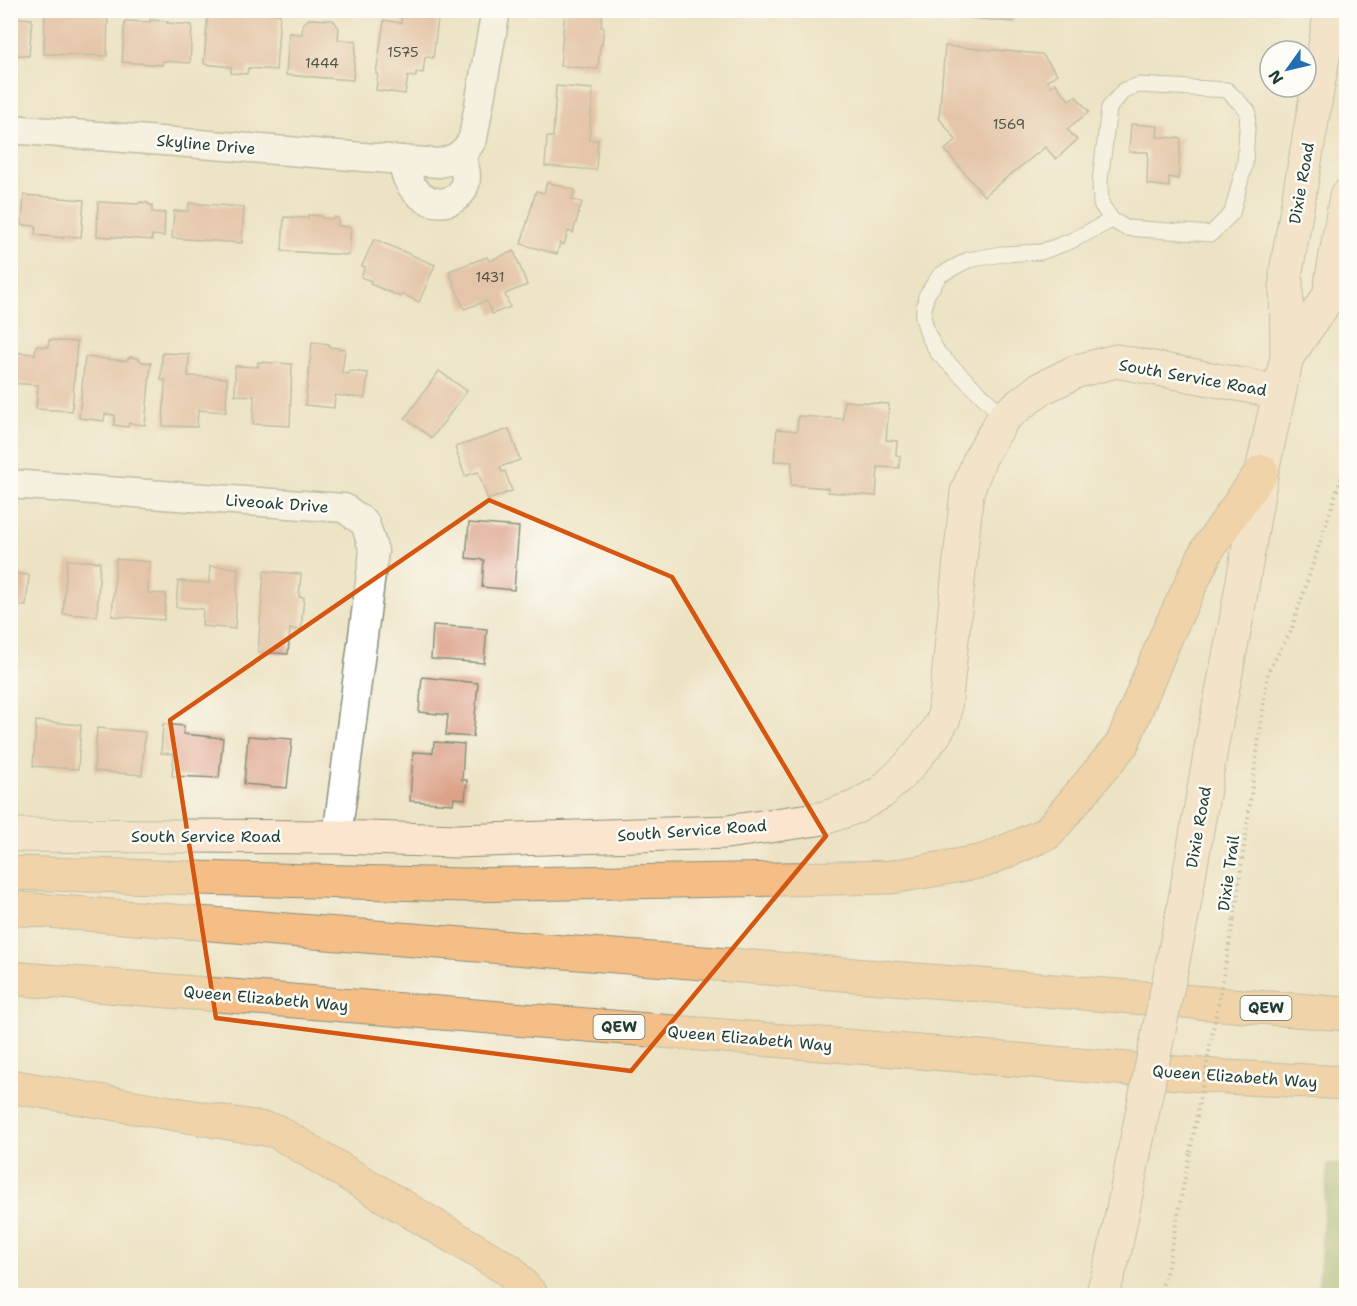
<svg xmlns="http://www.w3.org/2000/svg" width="1357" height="1306" viewBox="0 0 1357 1306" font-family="'Shantell Sans',sans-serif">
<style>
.forest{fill:#89a456;stroke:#547045;stroke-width:1.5}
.building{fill:#dca188}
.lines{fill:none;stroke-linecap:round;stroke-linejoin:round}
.lane-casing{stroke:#86907c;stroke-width:17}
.street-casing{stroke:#86907c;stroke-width:31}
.secondary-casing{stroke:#86907c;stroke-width:35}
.highway-casing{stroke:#86907c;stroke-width:35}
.path{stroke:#86907c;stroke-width:4;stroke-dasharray:1.5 4.5;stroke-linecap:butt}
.lane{stroke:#fff;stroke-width:15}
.street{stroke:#fff;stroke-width:28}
.secondary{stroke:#fbe5cf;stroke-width:33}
.highway{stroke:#f6be87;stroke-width:33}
.secondary-bridge-casing{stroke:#86907c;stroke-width:35;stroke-linecap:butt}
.path-bridge{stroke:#86907c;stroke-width:4;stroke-dasharray:1.5 4.5;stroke-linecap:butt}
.secondary-bridge{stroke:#fbe5cf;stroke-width:33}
.marked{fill:none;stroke:#d45610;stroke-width:4.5;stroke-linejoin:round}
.labels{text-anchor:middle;stroke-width:5;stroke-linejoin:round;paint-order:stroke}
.number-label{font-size:14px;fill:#4e5649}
.shield{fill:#fdfcf7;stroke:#62766e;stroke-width:1.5}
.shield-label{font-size:15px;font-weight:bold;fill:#1f3d34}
.street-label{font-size:16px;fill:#1f3d34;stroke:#fdfcf7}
</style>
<rect width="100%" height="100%" fill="#fdfcf7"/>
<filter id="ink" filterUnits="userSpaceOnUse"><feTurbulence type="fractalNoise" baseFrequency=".0167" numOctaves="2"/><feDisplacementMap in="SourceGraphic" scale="12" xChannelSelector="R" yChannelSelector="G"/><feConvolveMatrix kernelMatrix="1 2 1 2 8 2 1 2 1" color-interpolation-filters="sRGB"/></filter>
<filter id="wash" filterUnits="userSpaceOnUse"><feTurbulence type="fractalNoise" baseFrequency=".008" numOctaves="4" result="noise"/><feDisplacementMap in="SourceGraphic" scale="24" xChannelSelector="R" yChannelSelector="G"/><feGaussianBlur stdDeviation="1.35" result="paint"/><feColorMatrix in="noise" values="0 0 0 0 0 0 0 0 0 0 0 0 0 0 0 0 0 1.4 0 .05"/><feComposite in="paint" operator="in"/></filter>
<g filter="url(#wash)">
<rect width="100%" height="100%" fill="#ede3c4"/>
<polygon class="forest" points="1328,1164 1346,1166 1346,1295 1318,1295"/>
<g id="blocks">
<g class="building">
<polygon points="45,10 108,10 107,56 44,54"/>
<polygon points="208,10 239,10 280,14 276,70 248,68 247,74 231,73 231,67 204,64"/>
<polygon points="402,10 439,11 433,58 425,57 423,73 416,72 416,77 408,76 405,94 376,90 378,74 376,74 384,20 401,23"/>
<polygon points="574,10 603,10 601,27 604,27 602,45 600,45 598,69 560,66 565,11 573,12"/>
<polygon points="970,10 1028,10 1027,14 1014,13 1014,22 969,18"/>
<polygon points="10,17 32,19 29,56 10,54"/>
<polygon points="309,19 333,20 339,28 338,40 356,41 353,80 286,75 289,33 302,34 303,24"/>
<polygon points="150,20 168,21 167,23 192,25 190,63 163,61 162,65 122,62 125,21 150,22"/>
<polygon points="945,46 1042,54 1057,74 1047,81 1051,86 1055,83 1069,100 1076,96 1089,112 1067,129 1077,140 1056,159 1045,147 984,196 945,150 956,140 939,118"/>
<polygon points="556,86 593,89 589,140 598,140 596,170 545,166 547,137 553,137"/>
<polygon points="1131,124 1158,126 1157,137 1181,138 1178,179 1169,177 1169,187 1147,184 1148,152 1129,152"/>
<polygon points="547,182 575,190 572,200 582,202 573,233 568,231 564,245 560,243 557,254 521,244 536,191 544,193"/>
<polygon points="24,195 84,200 81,237 64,236 64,238 35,235 36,226 22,225"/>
<polygon points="98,202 138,204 140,202 148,203 149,205 152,205 152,212 165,213 164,236 152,235 152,240 97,236"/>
<polygon points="189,203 244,207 242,243 172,238 174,211 188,211"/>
<polygon points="308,215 321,216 321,218 334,219 334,217 338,218 338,226 351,227 349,255 282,251 284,217 308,218"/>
<polygon points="374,239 435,265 419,302 402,294 401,297 370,284 371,281 361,277 365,267 362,266"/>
<polygon points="514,251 527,285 505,294 510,307 492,314 487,301 464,309 449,271 487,257 489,261"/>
<polygon points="49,340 77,342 72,411 36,409 38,385 10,383 10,352 35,354 36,346 48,347"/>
<polygon points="312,342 329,344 329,347 345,349 342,373 349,374 349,371 368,373 365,398 335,395 334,408 305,405"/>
<polygon points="162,353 189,354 188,376 227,378 226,412 198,410 197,427 163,426 165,380 161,380"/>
<polygon points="85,357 126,361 130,357 138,358 142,362 151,363 145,425 129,423 128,427 114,425 115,415 105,414 104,421 79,418"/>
<polygon points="258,362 292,364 290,426 253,424 254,396 235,395 235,366 258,367"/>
<polygon points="439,371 467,391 432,438 405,418"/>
<polygon points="844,401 889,404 886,440 897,441 896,455 900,456 899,468 878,467 876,496 828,492 828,488 791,485 792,462 774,461 777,429 797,431 798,416 843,419"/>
<polygon points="509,429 520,460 500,467 502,472 505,471 512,491 488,500 478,472 465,476 455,447"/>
<polygon points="469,523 519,527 514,590 482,587 484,560 466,558"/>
<polygon points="116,559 150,562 148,593 166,594 164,620 112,616"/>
<polygon points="67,560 100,562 97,616 63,614"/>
<polygon points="210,566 238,568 235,629 202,626 203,609 176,607 178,581 209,583"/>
<polygon points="264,571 301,574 299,597 304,597 301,630 290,629 288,654 258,652"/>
<polygon points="10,573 29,575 26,606 10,605"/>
<polygon points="433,625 487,629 484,663 431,659"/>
<polygon points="422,677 478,683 473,737 446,735 448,715 419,712"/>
<polygon points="36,721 81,725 78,769 33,766"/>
<polygon points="163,724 184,726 183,734 223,738 219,778 172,776 174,754 161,753"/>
<polygon points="97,728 145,732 142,775 94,771"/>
<polygon points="248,736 292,739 287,788 244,784"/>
<polygon points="434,742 464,744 462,780 467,780 465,799 454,798 453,804 410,801 413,752 433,753"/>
</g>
</g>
</g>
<g filter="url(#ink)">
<use href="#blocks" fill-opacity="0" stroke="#86907c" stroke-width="1.5"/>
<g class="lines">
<g class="lane-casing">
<g id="lane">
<polygon points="1139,85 1227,90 1248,111 1245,163 1232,213 1211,234 1126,228 1112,220 1101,204 1100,181 1109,108 1124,90"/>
<polyline points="1004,417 938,353 928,335 923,317 926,296 940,275 968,260 1002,254 1041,252 1071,241 1112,220"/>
</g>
</g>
<g class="street-casing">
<g id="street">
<path d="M10 129 439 163C455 160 466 153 473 138L496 10"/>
<path d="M402 160C412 225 487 209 460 155"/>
<polyline points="10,484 344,508 365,523 374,551 337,837"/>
</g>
</g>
<g class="secondary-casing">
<g id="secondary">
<polyline points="1287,357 1329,296 1346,196"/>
<polyline points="10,835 337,837 457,841 727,832 824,818 856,807 882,792 908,767 935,734 944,718 967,492 980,458 1004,417 1040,389 1077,371 1116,361 1279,392"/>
<polyline points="1183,911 1212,743 1236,621 1262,471 1287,357 1286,272 1331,10"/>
<polyline points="1102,1296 1114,1254 1136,1144"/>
</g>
</g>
<g class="highway-casing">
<g id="highway">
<polyline points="10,873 464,885 892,877 984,861 1048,833 1122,744 1165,639 1207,550 1262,471"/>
<polyline points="10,908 1346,1014"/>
<polyline points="10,978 1227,1077 1346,1083"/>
<polyline points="10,1086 276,1131 509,1270 532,1296"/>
</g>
</g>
<g class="path">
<polyline points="1234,919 1268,672 1291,631 1346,463"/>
<polyline points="1159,1296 1167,1270 1190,1152"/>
</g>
<use href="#lane" class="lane"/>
<use href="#street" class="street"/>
<use href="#secondary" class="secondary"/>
<use href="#highway" class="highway"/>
<g class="secondary-bridge-casing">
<polyline id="secondary-bridge" points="1136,1144 1183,911"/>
</g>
<polyline class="path-bridge" points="1190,1152 1234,919"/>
<use href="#secondary-bridge" class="secondary-bridge"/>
</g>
</g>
<path d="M0 0H1357V1306H0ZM489 500 672 577 826 836 631 1071 216 1018 170 720Z" fill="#ede3c4" fill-opacity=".55" fill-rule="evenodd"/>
<path class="marked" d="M489 500 672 577 826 836 631 1071 216 1018 170 720Z"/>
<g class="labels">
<g class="number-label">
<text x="403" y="57">1575</text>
<text x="322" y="68">1444</text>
<text x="1009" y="129">1569</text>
<text x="490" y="282">1431</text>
</g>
<g class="shield">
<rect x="1240.5" y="996" width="51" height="24" rx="4.5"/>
<rect x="593.5" y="1015" width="51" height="24" rx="4.5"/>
</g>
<g class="shield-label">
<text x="1266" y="1013">QEW</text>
<text x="619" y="1032">QEW</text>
</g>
<g class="street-label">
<text transform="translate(206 144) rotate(5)" y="6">Skyline Drive</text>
<text transform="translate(1301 183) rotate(-80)" y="6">Dixie Road</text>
<text transform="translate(1193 377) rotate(10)" y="6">South Service Road</text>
<text transform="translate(277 503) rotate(4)" y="6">Liveoak Drive</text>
<text transform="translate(1198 827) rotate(-80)" y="6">Dixie Road</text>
<text transform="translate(692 830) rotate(-4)" y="6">South Service Road</text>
<text x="206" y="842">South Service Road</text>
<text transform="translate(1228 873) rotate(-82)" y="6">Dixie Trail</text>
<text transform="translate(266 998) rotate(5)" y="6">Queen Elizabeth Way</text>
<text transform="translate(750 1038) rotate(5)" y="6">Queen Elizabeth Way</text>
<text transform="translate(1235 1076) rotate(4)" y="6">Queen Elizabeth Way</text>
</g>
</g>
<rect width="1357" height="1306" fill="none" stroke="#fdfcf7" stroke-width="36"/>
<g transform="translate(1288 69) rotate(236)"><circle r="28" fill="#fdfcf7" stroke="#a4b0a9" stroke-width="1.5"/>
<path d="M0-4.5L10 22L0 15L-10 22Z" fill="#1f6fb2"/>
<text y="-9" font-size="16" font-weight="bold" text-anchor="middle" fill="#1f3d34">N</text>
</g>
</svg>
